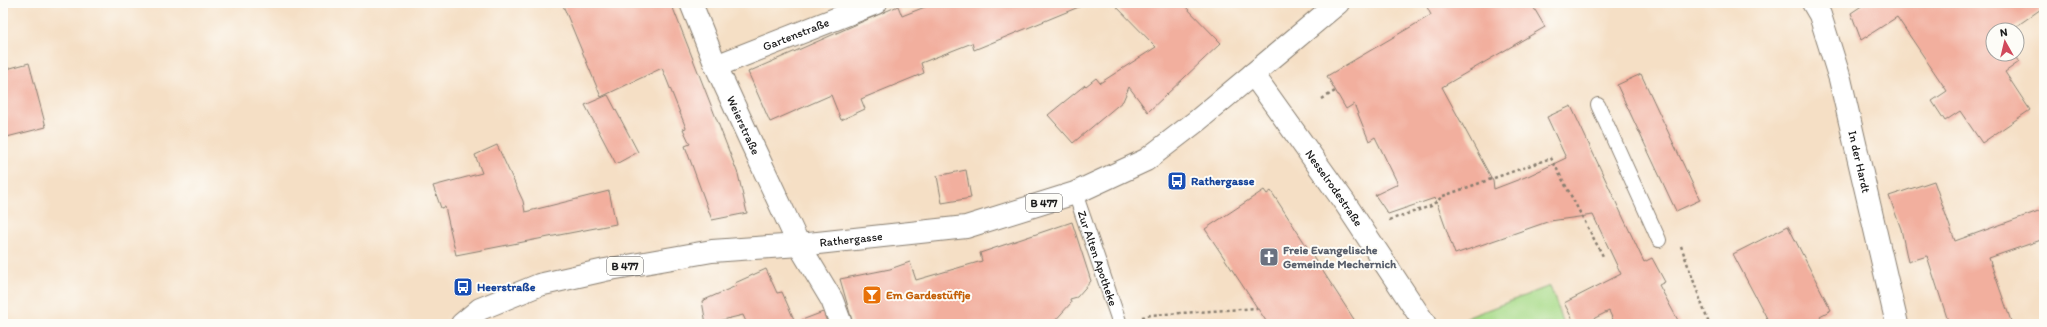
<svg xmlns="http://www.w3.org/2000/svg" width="2047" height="327" viewBox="0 0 2047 327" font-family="Itim,sans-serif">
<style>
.green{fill:#a9db8a;stroke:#627c53}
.building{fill:#f2af9e}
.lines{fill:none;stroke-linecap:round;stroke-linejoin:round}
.lane-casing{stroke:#887e70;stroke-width:16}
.street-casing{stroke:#887e70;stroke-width:24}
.primary-casing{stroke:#887e70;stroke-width:24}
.path{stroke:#887e70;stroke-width:2.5;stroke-dasharray:3 3;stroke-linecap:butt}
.lane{stroke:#fff;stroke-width:14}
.street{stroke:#fff;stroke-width:22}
.primary{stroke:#fff;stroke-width:22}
.labels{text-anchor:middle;stroke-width:4;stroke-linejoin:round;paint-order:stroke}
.shield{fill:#fdfcf7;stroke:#605f5e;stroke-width:1}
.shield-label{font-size:11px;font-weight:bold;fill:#1c1c1c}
.street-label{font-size:12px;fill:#1c1c1c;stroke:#fdfcf7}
.transit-label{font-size:12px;font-weight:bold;fill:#164399;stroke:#fdfcf7;text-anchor:start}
.worship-label{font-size:12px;font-weight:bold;fill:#5b616d;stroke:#fdfcf7;text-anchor:start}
.food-label{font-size:12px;font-weight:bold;fill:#c56008;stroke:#fdfcf7;text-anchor:start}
</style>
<rect width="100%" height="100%" fill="#fdfcf7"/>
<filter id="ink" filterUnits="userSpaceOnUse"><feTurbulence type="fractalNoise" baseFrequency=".025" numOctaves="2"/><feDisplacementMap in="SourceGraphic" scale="8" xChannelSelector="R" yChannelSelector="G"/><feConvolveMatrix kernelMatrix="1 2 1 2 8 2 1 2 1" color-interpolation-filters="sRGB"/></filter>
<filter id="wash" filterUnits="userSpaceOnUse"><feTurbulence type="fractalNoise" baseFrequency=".012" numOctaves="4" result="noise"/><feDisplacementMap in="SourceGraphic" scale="16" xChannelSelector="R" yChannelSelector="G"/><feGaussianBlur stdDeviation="0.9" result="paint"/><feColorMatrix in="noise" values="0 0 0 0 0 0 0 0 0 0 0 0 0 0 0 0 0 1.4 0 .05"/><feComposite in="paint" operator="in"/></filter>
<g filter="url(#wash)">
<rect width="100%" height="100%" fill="#f5dfc5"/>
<polygon class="green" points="1550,286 1564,324 1460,324 1458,321"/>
<g id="blocks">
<g class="building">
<polygon points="562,3 671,3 738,174 747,213 712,220 685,146 690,144 683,129 686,128 662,68 601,97"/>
<polygon points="935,3 1086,4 974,50 972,43 921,63 924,73 861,99 865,109 841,120 831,95 770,122 748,72 898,6 902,16"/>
<polygon points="1113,3 1182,3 1221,43 1148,112 1129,87 1123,101 1073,143 1048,115 1085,85 1086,86 1096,78 1100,83 1156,47"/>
<polygon points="1425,3 1531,3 1545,27 1442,87 1493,181 1494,189 1528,176 1566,158 1547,117 1571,106 1644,262 1652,258 1665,282 1659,285 1680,324 1615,324 1609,311 1583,324 1575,324 1564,303 1621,274 1593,215 1550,221 1455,254 1435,198 1388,214 1375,195 1398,184 1375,137 1369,141 1354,104 1346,109 1327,76 1431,15"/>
<polygon points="1866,3 2044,3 2044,7 2011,30 1993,30 1993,54 2013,54 2019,62 2005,72 2030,110 1982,143 1960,111 1945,121 1932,101 1947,91 1897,17 1861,40 1851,13"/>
<polygon points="29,63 46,127 3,138 3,70"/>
<polygon points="1641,74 1700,200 1676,211 1617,85"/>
<polygon points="608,95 638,152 616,164 585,105"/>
<polygon points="497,145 523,201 525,212 609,191 616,224 456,255 445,207 441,208 433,186 482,173 475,155"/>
<polygon points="966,170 971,198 942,203 937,176"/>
<polygon points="1934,181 1955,241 2044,209 2044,239 1989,258 2012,324 1949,324 1927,256 1908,262 1901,229 1889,196"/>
<polygon points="1264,190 1267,194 1271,191 1357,324 1268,324 1205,229"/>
<polygon points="1072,222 1091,281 1077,297 1070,299 1071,303 1052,324 853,324 840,279 890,269 910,262 916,280 982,261 980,253"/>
<polygon points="1788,226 1831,310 1820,316 1824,324 1770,324 1733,254"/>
<polygon points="766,269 777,293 782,292 796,324 747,324 743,315 706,324 702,301 736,286 735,283"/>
<polygon points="823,312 828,324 803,324 802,320"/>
</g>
</g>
</g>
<g filter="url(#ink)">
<use href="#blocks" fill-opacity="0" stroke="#887e70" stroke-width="1"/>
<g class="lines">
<g class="lane-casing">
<g id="lane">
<polyline points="1598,105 1659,240"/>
<path id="s1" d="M1075 193 1120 324"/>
</g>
</g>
<g class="street-casing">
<g id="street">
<path id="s2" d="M691 3 716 66 750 140 799 245 832 300 841 324"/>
<path id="s3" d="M1813 3 1820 15 1840 79 1897 324"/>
<path id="s4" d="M716 66 876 3"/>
<path id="s5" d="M1253 74 1345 203 1425 324"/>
</g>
</g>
<g class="primary-casing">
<g id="primary">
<path id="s6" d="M462 324 480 309 539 285 605 270 712 251 799 245 966 227 1075 193 1146 160 1198 120 1338 3"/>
</g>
</g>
<g class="path">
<polyline points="1322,99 1335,91"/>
<polyline points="1389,220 1431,206 1443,196 1551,158 1603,256"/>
<polyline points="1681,246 1709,324"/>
<polyline points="1142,317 1151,315 1257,308"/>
</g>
<use href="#lane" class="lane"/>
<use href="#street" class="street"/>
<use href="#primary" class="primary"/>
</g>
</g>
<defs>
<g id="bus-square" transform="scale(1)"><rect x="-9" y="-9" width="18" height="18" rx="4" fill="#1a4fb4" stroke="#fdfcf7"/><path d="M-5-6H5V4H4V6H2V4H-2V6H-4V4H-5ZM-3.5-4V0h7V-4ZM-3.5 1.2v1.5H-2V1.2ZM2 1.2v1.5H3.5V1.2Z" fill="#fff"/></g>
<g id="church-square" transform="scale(1)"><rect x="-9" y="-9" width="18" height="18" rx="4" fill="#6b7280" stroke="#fdfcf7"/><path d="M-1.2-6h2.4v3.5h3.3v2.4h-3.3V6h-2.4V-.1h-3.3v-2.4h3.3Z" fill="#fff"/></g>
<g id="bar-square" transform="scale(1)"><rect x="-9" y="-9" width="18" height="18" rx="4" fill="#e8710a" stroke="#fdfcf7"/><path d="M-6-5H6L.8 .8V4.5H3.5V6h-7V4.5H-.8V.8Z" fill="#fff"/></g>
</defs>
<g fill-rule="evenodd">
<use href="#bus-square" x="1177" y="181"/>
<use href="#church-square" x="1269" y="257"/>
<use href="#bus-square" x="463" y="287"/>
<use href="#bar-square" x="872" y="295"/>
</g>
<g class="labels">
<g class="shield">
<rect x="1026" y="194" width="36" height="18" rx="3"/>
<rect x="607" y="257" width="36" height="18" rx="3"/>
</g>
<g class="shield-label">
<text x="1044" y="207">B 477</text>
<text x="625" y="270">B 477</text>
</g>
<g class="street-label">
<text dy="4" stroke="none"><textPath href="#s4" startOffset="86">Gartenstraße</textPath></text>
<text dy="4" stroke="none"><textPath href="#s2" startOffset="133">Weierstraße</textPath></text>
<text dy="4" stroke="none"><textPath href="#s3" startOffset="166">In der Hardt</textPath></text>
<text dy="4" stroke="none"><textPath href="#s5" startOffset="140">Nesselrodestraße</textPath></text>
<text dy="4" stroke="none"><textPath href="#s6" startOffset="403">Rathergasse</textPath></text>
<text dy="4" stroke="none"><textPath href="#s1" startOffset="69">Zur Alten Apotheke</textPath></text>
</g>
<g class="transit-label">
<text x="1191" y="185">Rathergasse</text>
<text x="477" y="291">Heerstraße</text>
</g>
<g class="worship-label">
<text x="1283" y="254">Freie Evangelische<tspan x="1283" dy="14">Gemeinde Mechernich</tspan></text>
</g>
<g class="food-label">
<text x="886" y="299">Em Gardestüffje</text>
</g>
</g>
<rect width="2047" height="327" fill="none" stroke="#fdfcf7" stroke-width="16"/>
<g transform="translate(2005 42) rotate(352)"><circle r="19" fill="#fdfcf7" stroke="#a3a29f"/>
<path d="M0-3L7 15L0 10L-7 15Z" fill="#d1495b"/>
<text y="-6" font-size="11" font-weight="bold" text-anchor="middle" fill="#1c1c1c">N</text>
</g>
</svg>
